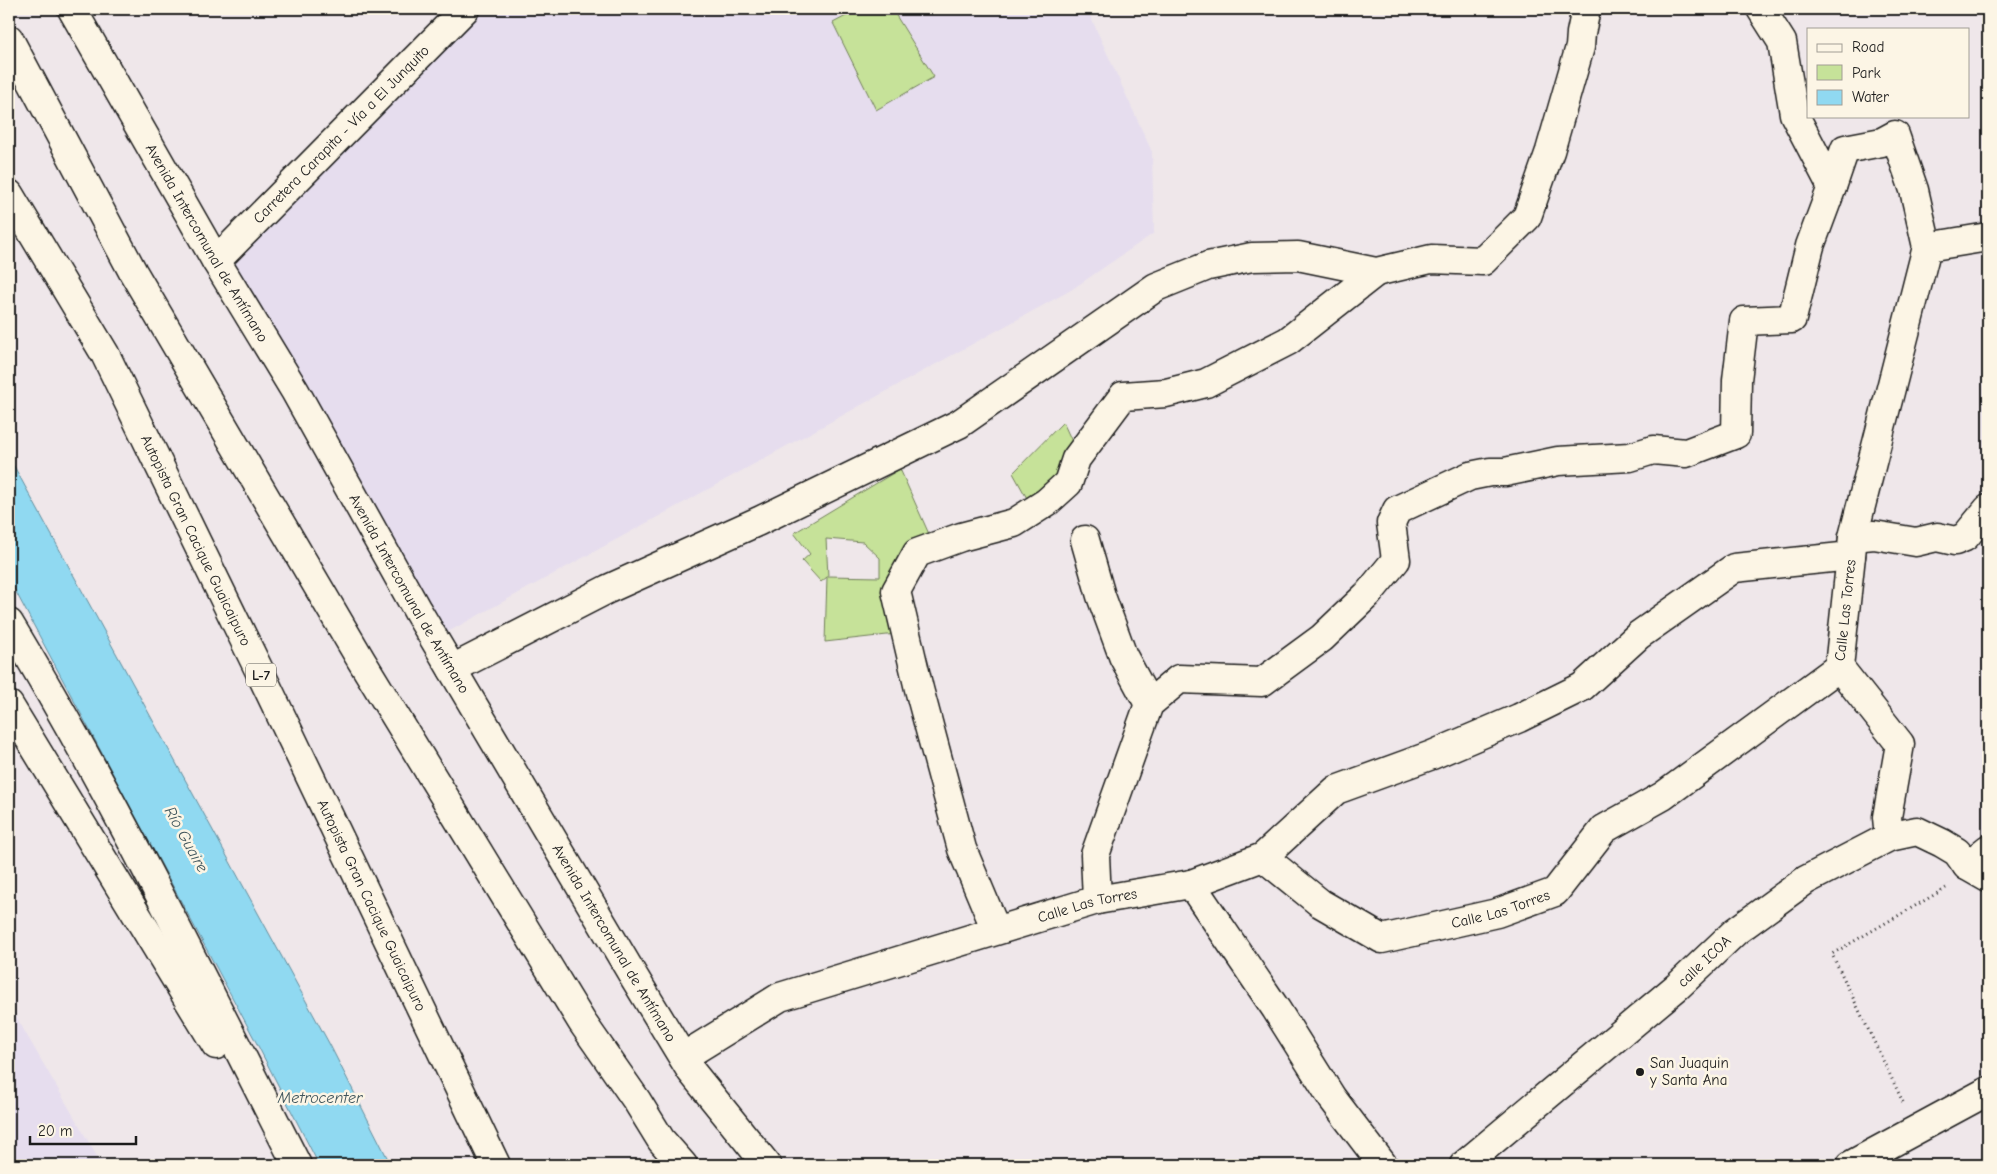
<svg xmlns="http://www.w3.org/2000/svg" width="1997" height="1174" viewBox="0 0 1997 1174" font-family="'Comic Neue',sans-serif">
<style>
.built{fill:#e6ddee}
.green{fill:#c6e299;stroke:#717f5a;fill-rule:evenodd}
.water{fill:#90d9f1;stroke:#628d9c}
.lines{fill:none;stroke-linecap:round;stroke-linejoin:round}
.street-casing{stroke:#1c1c1c;stroke-width:31}
.secondary-casing{stroke:#1c1c1c;stroke-width:31}
.highway-casing{stroke:#1c1c1c;stroke-width:31}
.path{stroke:#1c1c1c;stroke-width:3;stroke-dasharray:1 4;stroke-linecap:butt}
.street{stroke:#fcf5e5;stroke-width:28}
.secondary{stroke:#fcf5e5;stroke-width:28}
.highway{stroke:#fcf5e5;stroke-width:28}
.poi-dot{fill:#1c1c1c;stroke:#fcf5e5;stroke-width:2}
.labels{text-anchor:middle;stroke-width:5;stroke-linejoin:round;paint-order:stroke}
.shield{fill:#fcf5e5;stroke:#5f5d58;stroke-width:1}
.shield-label{font-size:14px;font-weight:bold;fill:#1c1c1c}
.street-label{font-size:15px;fill:#1c1c1c;stroke:#fcf5e5}
.poi-label{font-size:15px;fill:#1c1c1c;stroke:#fcf5e5;text-anchor:start}
.water-label{font-size:16px;font-style:italic;fill:#3f555c;stroke:#fcf5e5}
</style>
<rect width="100%" height="100%" fill="#efe7ea"/>
<filter id="ink" filterUnits="userSpaceOnUse"><feTurbulence type="fractalNoise" baseFrequency=".02" numOctaves="2"/><feDisplacementMap in="SourceGraphic" scale="10" xChannelSelector="R" yChannelSelector="G"/><feConvolveMatrix kernelMatrix="1 2 1 2 8 2 1 2 1" color-interpolation-filters="sRGB"/></filter>
<g filter="url(#ink)">
<g class="built">
<polygon points="472,9 1087,9 1152,152 1154,233 1071,290 435,639 216,261"/>
<polygon points="9,1004 29,1039 102,1165 9,1165"/>
</g>
<g class="green">
<polygon points="859,9 892,9 934,77 876,110 833,23"/>
<polygon points="1063,422 1082,463 1034,511 1013,473"/>
<path d="M900 469 933 543 917 553 896 634 825 642 827 577 821 582 802 561 810 554 794 533ZM826 539 863 542 880 558V577L828 576Z"/>
</g>
<polygon class="water" points="9,457 330,1045 391,1165 319,1165 255,1040 9,579"/>
<g class="lines">
<g class="street-casing">
<g id="street">
<polyline points="1832,187 1845,149 1882,142 1895,135 1914,190 1927,247"/>
<path id="s1" d="M216 261 465 9"/>
<polyline points="1853,537 1874,535 1916,542 1937,537 1955,541 1965,537 1988,509"/>
<polyline points="1085,540 1101,596 1123,656 1149,704"/>
<polyline points="1839,667 1900,744 1887,817 1889,837"/>
<polyline points="452,669 608,589 759,521 959,424 1156,287 1208,266 1252,257 1298,256 1376,272 1431,259 1483,261 1527,217 1550,151 1580,47 1581,33 1586,9"/>
<polyline points="1263,857 1336,790 1432,755 1519,718 1582,687 1639,635 1734,568 1851,556"/>
<polyline points="1967,866 1988,849"/>
<polyline points="1191,884 1276,1009 1332,1098 1383,1165"/>
<polyline points="1097,900 1095,855 1149,704 1179,679 1262,682 1322,638 1368,594 1396,560 1391,523 1397,510 1470,476 1490,472 1505,472 1558,461 1630,457 1653,450 1686,453 1736,434 1737,380 1744,321 1792,319 1810,246 1832,187 1794,114 1782,42 1761,9"/>
<polyline points="996,930 962,849 919,689 896,591 917,553 961,537 1014,523 1047,502 1068,483 1076,459 1123,396 1166,393 1206,383 1288,341 1376,272"/>
<path id="s2" d="M683 1057 780 997 1097 900 1191 884 1263 857 1320 903 1382 939 1497 913 1555 892 1604 829 1663 796 1839 667 1853 537 1927 247 1988 237"/>
<path id="s3" d="M1464 1165 1678 986 1736 931 1806 880 1889 837 1917 831 1942 843 1957 852 1967 866 1988 878"/>
<polyline points="1851,1165 1988,1091"/>
</g>
</g>
<g class="secondary-casing">
<g id="secondary">
<path id="s4" d="M72 9 216 261 295 391 417 610 634 977 691 1071 767 1165"/>
<polyline points="9,39 133,272 361,660 582,1022 637,1101 661,1140 683,1165"/>
</g>
</g>
<g class="highway-casing">
<g id="highway">
<path id="s5" d="M9 194 105 354 260 672 496 1165"/>
<path d="M9 623C115 798 204 983 297 1165"/>
<polyline points="9,705 216,1045"/>
</g>
</g>
<polyline class="path" points="1903,1102 1832,954 1946,888"/>
<use href="#street" class="street"/>
<use href="#secondary" class="secondary"/>
<use href="#highway" class="highway"/>
</g>
</g>
<circle class="poi-dot" cx="1640" cy="1072" r="5"/>
<g class="labels">
<rect class="shield" x="246" y="663.5" width="30" height="23" rx="4"/>
<g class="shield-label">
<text x="261" y="680">L-7</text>
</g>
<g class="street-label">
<text dy="5" stroke="none"><textPath href="#s1" startOffset="178">Carretera Carapita - Vía a El Junquito</textPath></text>
<text dy="5" stroke="none"><textPath href="#s4" startOffset="270">Avenida Intercomunal de Antímano</textPath></text>
<text dy="5" stroke="none"><textPath href="#s5" startOffset="394">Autopista Gran Cacique Guaicaipuro</textPath></text>
<text dy="5" stroke="none"><textPath href="#s4" startOffset="675">Avenida Intercomunal de Antímano</textPath></text>
<text dy="5" stroke="none"><textPath href="#s2" startOffset="1365">Calle Las Torres</textPath></text>
<text dy="5" stroke="none"><textPath href="#s5" startOffset="799">Autopista Gran Cacique Guaicaipuro</textPath></text>
<text dy="5" stroke="none"><textPath href="#s2" startOffset="435">Calle Las Torres</textPath></text>
<text dy="5" stroke="none"><textPath href="#s2" startOffset="885">Calle Las Torres</textPath></text>
<text dy="5" stroke="none"><textPath href="#s4" startOffset="1080">Avenida Intercomunal de Antímano</textPath></text>
<text dy="5" stroke="none"><textPath href="#s3" startOffset="315">calle ICOA</textPath></text>
</g>
<g class="poi-label">
<text x="1650" y="1068">San Juaquin<tspan x="1650" dy="17">y Santa Ana</tspan></text>
</g>
<g class="water-label">
<text transform="translate(187 839) rotate(61)" y="6">Río Guaire</text>
<text x="320" y="1103">Metrocenter</text>
</g>
</g>
<rect width="1997" height="1174" fill="none" stroke="#fcf5e5" stroke-width="30"/>
<rect x="15" y="15" width="1967" height="1144" fill="none" stroke="#1c1c1c" stroke-width="2" filter="url(#ink)"/>
<rect x="1807" y="28" width="162" height="90" fill="#fcf5e5" stroke="#a29e95"/>
<rect x="1817" y="44" width="25" height="8" fill="#fcf5e5" stroke="#a29e95"/>
<text x="1852" y="52" font-size="15" fill="#1c1c1c">Road</text>
<rect x="1817" y="65" width="25" height="15" fill="#c6e299" stroke="#a29e95"/>
<text x="1852" y="78" font-size="15" fill="#1c1c1c">Park</text>
<rect x="1817" y="90" width="25" height="15" fill="#90d9f1" stroke="#a29e95"/>
<text x="1852" y="102" font-size="15" fill="#1c1c1c">Water</text>
<path d="M30 1136v8h106v-8" fill="none" stroke="#1c1c1c" stroke-width="2.5"/>
<text x="38" y="1136" font-size="15" fill="#1c1c1c" stroke="#fcf5e5" stroke-width="4" paint-order="stroke">20 m</text>
</svg>
